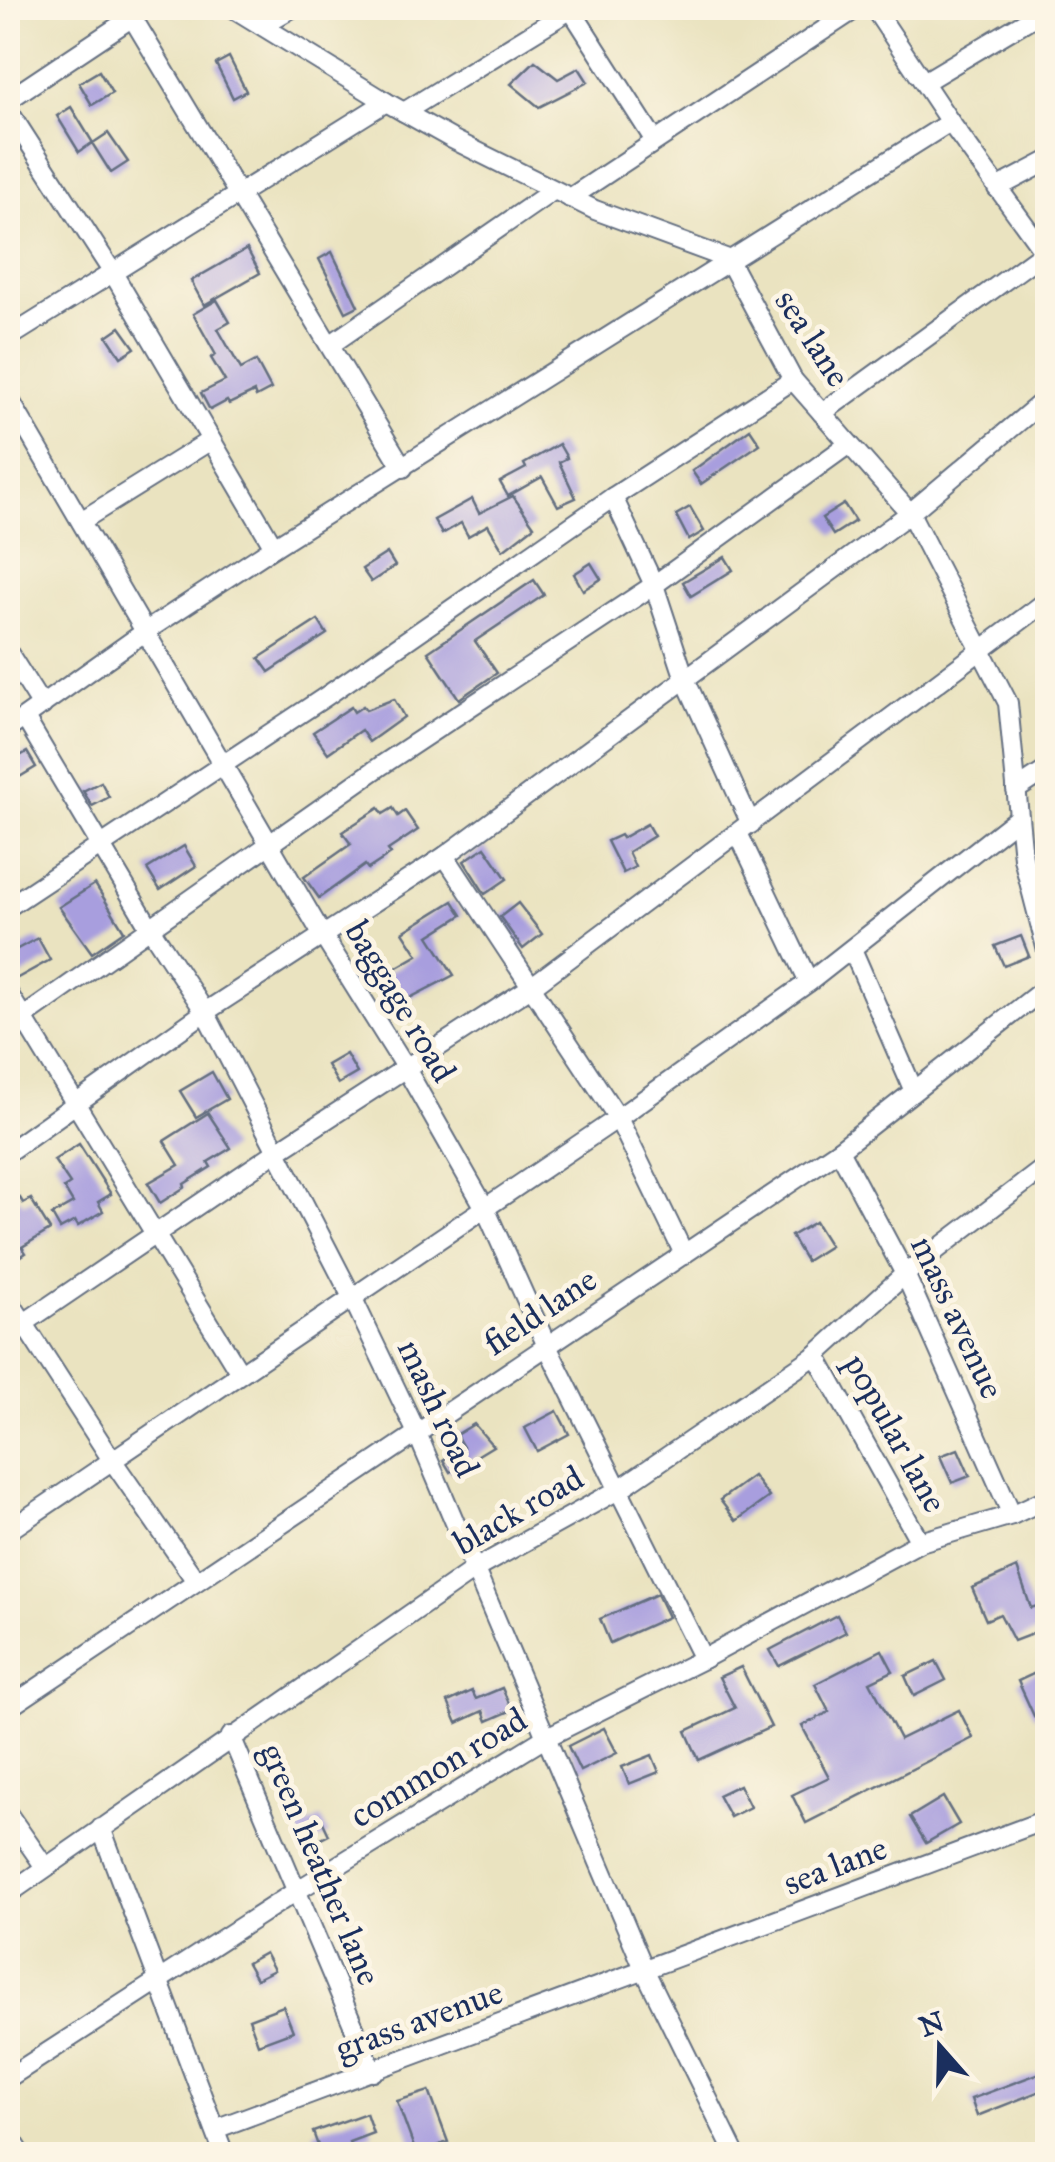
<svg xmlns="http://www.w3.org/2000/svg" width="1055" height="2162" viewBox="0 0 1055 2162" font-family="'IM FELL Great Primer',serif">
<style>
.building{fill:#a89ede}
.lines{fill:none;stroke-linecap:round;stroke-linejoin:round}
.street-casing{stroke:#636e80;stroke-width:22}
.street{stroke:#fff;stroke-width:18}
.labels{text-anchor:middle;stroke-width:10;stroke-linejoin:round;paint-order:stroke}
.street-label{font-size:35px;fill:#1b2f5e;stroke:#fcf5e5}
</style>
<rect width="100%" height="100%" fill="#fcf5e5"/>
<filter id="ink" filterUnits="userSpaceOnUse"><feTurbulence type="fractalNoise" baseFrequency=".01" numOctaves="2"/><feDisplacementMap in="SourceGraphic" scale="20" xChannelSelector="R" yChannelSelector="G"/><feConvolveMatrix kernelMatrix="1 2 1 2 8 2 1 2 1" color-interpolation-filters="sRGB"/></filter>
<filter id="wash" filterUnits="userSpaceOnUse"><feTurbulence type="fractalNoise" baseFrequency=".0048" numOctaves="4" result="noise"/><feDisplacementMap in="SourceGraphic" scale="40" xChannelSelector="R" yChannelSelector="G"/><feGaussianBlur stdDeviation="2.25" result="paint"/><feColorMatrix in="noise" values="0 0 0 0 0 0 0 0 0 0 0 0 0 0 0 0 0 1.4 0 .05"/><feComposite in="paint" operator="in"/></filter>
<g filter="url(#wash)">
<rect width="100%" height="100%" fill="#eae3c0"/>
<g id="blocks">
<g class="building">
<polygon points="229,57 246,91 233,98 216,64"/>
<polygon points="535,61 558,79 579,68 588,82 539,107 511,84"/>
<polygon points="99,71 112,93 92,105 79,83"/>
<polygon points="71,107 93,143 108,133 128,162 111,173 92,143 79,152 57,116"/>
<polygon points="247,249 260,273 204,305 191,281"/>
<polygon points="332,252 358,306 346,312 319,259"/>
<polygon points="217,300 230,322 218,329 241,369 256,361 271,389 256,397 254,392 229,404 227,401 210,410 201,393 225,381 211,358 216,355 193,314"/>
<polygon points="120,327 135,348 121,357 107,336"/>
<polygon points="750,429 760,444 701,484 692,471"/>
<polygon points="559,444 567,458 559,462 576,498 558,506 542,477 508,496 500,482 526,468 524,464"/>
<polygon points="513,496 534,526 503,550 488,525 468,536 461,523 442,534 434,520 472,499 479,513"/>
<polygon points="844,504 855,521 833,535 822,518"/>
<polygon points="690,507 704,531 689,540 676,515"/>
<polygon points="387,553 395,566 371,582 362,569"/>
<polygon points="725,557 733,570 691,596 683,582"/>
<polygon points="591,563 601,579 583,590 574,574"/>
<polygon points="534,580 544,595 475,641 497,673 459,699 428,652"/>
<polygon points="318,620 327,634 269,672 259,658"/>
<polygon points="394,699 404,717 369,742 361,730 328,753 313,732 351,707 354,712 363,706 366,710"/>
<polygon points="27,752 36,767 8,784 8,763"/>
<polygon points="101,782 109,797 92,806 83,791"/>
<polygon points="379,808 383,814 393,808 398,816 405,811 418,830 388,850 391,854 368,869 365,865 319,898 304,877 351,844 342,832"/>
<polygon points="647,824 654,836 628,852 635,867 623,873 607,841 620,835 622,838"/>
<polygon points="184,846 196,866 160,890 147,869"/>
<polygon points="485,847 507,879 485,894 464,861"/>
<polygon points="95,884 124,931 92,953 59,907"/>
<polygon points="453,901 462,915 429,936 454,975 394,1006 378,978 418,955 403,932"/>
<polygon points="518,903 542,934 523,949 500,917"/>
<polygon points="1021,936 1029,956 1004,966 995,946"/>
<polygon points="38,938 50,960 12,981 8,973 8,954"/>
<polygon points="346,1054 357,1073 338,1084 327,1065"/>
<polygon points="212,1072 227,1099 196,1117 180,1091"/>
<polygon points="208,1113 231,1148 208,1162 211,1167 184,1184 185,1187 160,1203 148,1183 179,1165 164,1141"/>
<polygon points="79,1144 111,1194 98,1202 103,1211 78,1226 75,1221 60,1229 52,1215 73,1203 64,1188 70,1184 54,1160"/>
<polygon points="20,1198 23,1203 31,1199 50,1230 22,1247 26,1253 8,1265 8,1205"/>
<polygon points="815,1222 830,1246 806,1261 791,1236"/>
<polygon points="557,1411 569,1434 537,1451 525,1428"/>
<polygon points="474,1424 493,1446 450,1472 443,1460 463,1447 456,1435"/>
<polygon points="958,1449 970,1476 952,1483 940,1456"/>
<polygon points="753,1476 769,1497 736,1521 720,1500"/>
<polygon points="1017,1568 1031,1608 1037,1606 1048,1628 1014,1641 1000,1614 986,1620 972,1588"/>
<polygon points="657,1594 668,1617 610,1643 600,1619"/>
<polygon points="837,1615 846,1632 779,1666 770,1650"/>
<polygon points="882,1650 893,1671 870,1682 900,1739 959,1710 973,1738 806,1823 792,1795 829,1777 802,1726 829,1712 815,1684"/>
<polygon points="936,1661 946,1680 914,1696 905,1676"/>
<polygon points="741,1667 771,1727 699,1760 686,1731 735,1708 719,1677"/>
<polygon points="1048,1667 1048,1709 1034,1716 1018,1681"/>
<polygon points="502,1688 512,1710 487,1721 483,1711 457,1723 448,1702 472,1691 476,1699"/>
<polygon points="604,1728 617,1753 580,1771 568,1746"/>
<polygon points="652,1755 659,1772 629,1784 622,1767"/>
<polygon points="739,1785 750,1807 730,1817 718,1795"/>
<polygon points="943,1797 959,1824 926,1843 910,1817"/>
<polygon points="321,1818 329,1835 305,1847 297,1830"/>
<polygon points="265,1953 274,1970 256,1979 247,1963"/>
<polygon points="283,2006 293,2031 258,2044 249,2019"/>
<polygon points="1048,2070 1048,2088 977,2116 971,2099"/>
<polygon points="429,2091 448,2142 416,2153 397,2101"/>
<polygon points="366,2113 373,2133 349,2142 353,2154 321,2154 313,2132"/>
</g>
</g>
</g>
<g filter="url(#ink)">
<use href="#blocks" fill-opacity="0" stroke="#636e80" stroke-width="2.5"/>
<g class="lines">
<g class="street-casing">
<g id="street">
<polyline points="233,8 386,102 452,139 595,210 728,259 793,380 910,513 1008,703 1023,858 1048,955"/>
<polyline points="570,8 655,141"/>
<polyline points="874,8 950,122 1048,257"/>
<polyline points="132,17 403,468"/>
<polyline points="263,25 292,8"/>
<polyline points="924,82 1048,8"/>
<polyline points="8,100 146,8"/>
<polyline points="8,110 113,273 274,547"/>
<polyline points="404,112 573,8"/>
<polyline points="997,188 1048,161"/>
<polyline points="570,198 857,8"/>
<polyline points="8,338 386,102"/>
<polyline points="330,345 554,190"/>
<polyline points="8,397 323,936 405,1067 485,1208 547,1346 703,1659"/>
<polyline points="822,413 1044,252"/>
<polyline points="613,497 654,585 685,679 751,824"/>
<polyline points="81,521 211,440"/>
<polyline points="8,652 42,706"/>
<polyline points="25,718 150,928 205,1012 352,1297 417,1433 645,1971 735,2154"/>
<polyline points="8,729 146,631 274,547 950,122"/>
<polyline points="1016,790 1048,769"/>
<polyline points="738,833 809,982"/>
<polyline points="445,856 618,1118 684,1254"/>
<polyline points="8,907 325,697 613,497 793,380"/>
<polyline points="852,949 913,1089"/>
<polyline points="8,993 240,1373"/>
<polyline points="8,1028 382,765 654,585 849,444"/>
<polyline points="839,1150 905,1274 1012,1515"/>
<polyline points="8,1152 205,1012 445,856 910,513 1048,397"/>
<polyline points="8,1299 112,1460 196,1581"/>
<polyline points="8,1334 276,1152 531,987 1048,600"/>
<polyline points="816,1355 920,1542"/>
<polyline points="8,1531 618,1118 809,982 1019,817"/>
<polyline points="8,1708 839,1150 1048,986"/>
<polyline points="231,1736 373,2072"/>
<polyline points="8,1814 45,1867"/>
<polyline points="101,1828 224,2154"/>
<polyline points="8,1894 475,1569 618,1490 816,1355 905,1274 1048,1165"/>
<polyline points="8,2078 298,1890 545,1738 703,1659 920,1542 1012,1515 1048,1498"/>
<polyline points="215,2129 1048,1819"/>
<polyline points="8,2133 21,2154"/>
</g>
</g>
<use href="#street" class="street"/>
</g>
</g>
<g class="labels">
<g class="street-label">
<text transform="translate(813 338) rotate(57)" y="12">sea lane</text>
<text transform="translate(401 1001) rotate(59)" y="12">baggage road</text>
<text transform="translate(540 1311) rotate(-34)" y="12">field lane</text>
<text transform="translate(958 1317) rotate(65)" y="12">mass avenue</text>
<text transform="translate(439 1408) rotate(65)" y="12">mash road</text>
<text transform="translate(896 1433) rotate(61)" y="12">popular lane</text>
<text transform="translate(518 1510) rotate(-30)" y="12">black road</text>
<text transform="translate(438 1767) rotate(-31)" y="12">common road</text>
<text transform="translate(321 1864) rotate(67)" y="12">green heather lane</text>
<text transform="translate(835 1865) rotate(-21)" y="12">sea lane</text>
<text transform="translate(419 2020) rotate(-20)" y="12">grass avenue</text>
</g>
</g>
<rect width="1055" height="2162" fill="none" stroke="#fcf5e5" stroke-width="40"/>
<g transform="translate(940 2047) rotate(340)" stroke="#fcf5e5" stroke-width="8" paint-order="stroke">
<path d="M0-8L18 38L0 25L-18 38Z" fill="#1b2f5e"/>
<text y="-15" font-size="28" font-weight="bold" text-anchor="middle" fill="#1b2f5e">N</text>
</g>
</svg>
